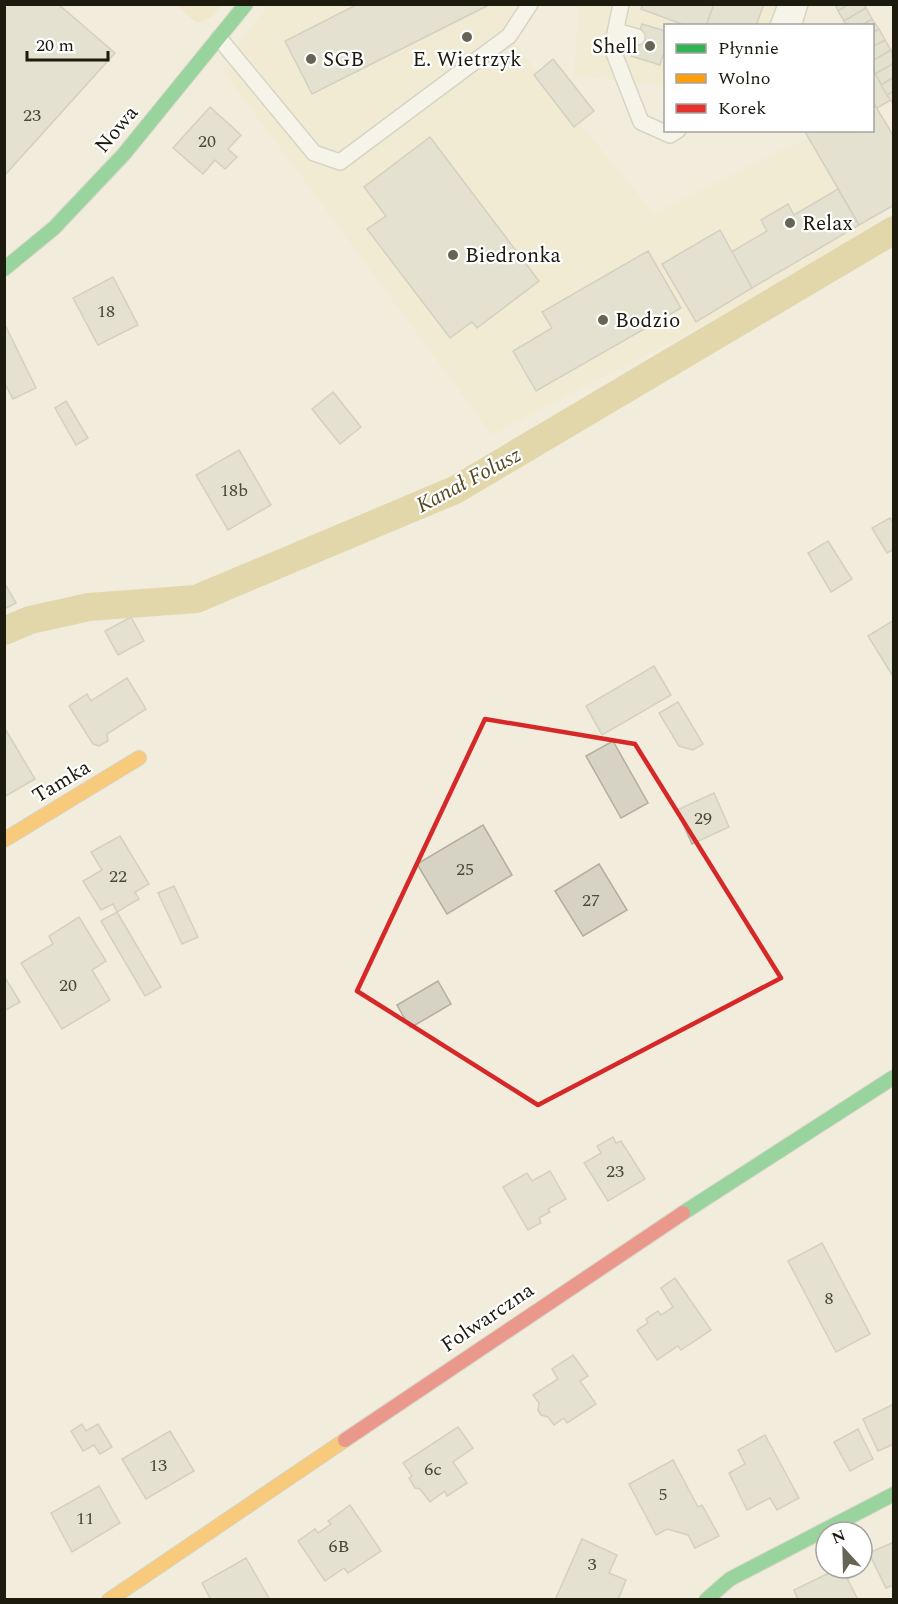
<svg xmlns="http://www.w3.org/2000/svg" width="898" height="1604" viewBox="0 0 898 1604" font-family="Spectral,serif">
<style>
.built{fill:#f2e9cc}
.green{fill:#ede2b8}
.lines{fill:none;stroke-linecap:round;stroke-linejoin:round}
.canal{stroke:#d1bc71;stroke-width:28}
.building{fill:#d6d2c4;stroke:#b2aea0;stroke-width:1.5}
.lane-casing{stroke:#bbb7a9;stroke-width:18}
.fast-casing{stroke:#bbb7a9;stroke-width:16}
.slow-casing{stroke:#bbb7a9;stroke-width:16}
.jam-casing{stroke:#bbb7a9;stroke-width:16}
.lane{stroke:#fdfcfa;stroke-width:15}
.fast{stroke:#30b455;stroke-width:14}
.slow{stroke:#ff9f0a;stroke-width:14}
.jam{stroke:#e5322d;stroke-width:14}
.marked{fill:none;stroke:#d62828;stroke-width:4.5;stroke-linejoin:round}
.poi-dot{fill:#676456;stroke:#fff;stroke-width:2}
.labels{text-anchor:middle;stroke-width:4.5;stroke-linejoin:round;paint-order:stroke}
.number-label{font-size:18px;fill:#4b483c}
.poi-label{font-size:21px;fill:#1d1a0e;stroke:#fff;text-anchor:start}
.street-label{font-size:21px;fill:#1d1a0e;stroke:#fff}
.water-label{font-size:22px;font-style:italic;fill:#544920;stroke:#fff}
</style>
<rect width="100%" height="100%" fill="#f1ecdb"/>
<g class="built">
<polygon points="270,5 530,5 509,36 653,213 822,131 828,131 875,235 492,435 224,72 243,36"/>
<polygon points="579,5 809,5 802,25 666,26 665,86 574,75"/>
</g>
<polygon class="green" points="176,5 221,5 210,18 197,23"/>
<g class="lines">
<polyline class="canal" points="4,631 30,620 89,607 196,599 455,490 894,230"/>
</g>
<g class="building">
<polygon points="4,4 58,4 115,53 4,176"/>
<polygon points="358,4 491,4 312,94 285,41"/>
<polygon points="643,4 714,4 706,26 687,26 641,9"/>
<polygon points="714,4 764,4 756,26 706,26"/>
<polygon points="835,4 849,4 838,11"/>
<polygon points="849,4 864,4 866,8 844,21 838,11"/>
<polygon points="866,8 872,19 861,26 847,26 844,21"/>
<polygon points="872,19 879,29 872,33 872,26 861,26"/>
<polygon points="642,24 666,31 666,55 663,55 660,65 631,56"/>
<polygon points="879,29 885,40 872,47 872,33"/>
<polygon points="885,40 891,50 872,61 872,47"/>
<polygon points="891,50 894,63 875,74 872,61"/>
<polygon points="553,59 594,111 574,127 534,75"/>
<polygon points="894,63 894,77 881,85 875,74"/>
<polygon points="872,69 891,100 877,108 872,100"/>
<polygon points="894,77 894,91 887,95 881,85"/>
<polygon points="894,91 894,105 887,95"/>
<polygon points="872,100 894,137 894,205 859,225 804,130 872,130"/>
<polygon points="210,107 241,135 228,149 237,157 225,169 215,160 203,174 173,148"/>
<polygon points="430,137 539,281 477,328 472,322 450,338 367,229 386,216 364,187"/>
<polygon points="838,189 859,225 752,288 731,252 767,231 761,220 788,204 794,215"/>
<polygon points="720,230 752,288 696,322 662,264"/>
<polygon points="648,251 681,308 536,391 513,351 552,328 542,312"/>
<polygon points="113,277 138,325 98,345 73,298"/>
<polygon points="4,323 36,388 13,399 4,382"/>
<polygon points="333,392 361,427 340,444 312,409"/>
<polygon points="66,401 88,438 76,445 55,408"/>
<polygon points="239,450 271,505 228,530 196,475"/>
<polygon points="890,518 894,524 894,549 887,553 872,528"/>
<polygon points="828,541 852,579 831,592 808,553"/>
<polygon points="4,582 16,603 4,609"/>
<polygon points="131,617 144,641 118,655 105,631"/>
<polygon points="894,620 894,678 868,636"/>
<polygon points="654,666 671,695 602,735 586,706"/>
<polygon points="127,678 146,709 107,734 108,741 99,746 93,744 69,706 87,694 91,701"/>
<polygon points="678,702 703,744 693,750 679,746 659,713"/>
<polygon points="4,727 35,779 4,797"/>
<polygon points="613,741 648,803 621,818 586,756"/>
<polygon points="714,793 729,827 692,844 677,810"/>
<polygon points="483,825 512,875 447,914 417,864"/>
<polygon points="120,836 149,884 135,892 139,899 117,912 113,904 101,910 83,881 102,870 91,852"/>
<polygon points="599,864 627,910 583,936 555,891"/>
<polygon points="174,886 198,937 182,944 158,893"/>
<polygon points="117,912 161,987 145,996 101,921"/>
<polygon points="79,917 106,961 92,970 110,1000 62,1029 21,963 53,944 49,936"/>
<polygon points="4,976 20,1002 4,1011"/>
<polygon points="438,981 451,1004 410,1028 397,1005"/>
<polygon points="613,1137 616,1143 621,1141 645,1179 608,1201 584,1163 601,1153 597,1146"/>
<polygon points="550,1171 566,1199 548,1209 550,1212 539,1218 541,1223 528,1230 503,1187 527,1173 532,1181"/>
<polygon points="822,1243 870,1334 836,1352 788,1261"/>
<polygon points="675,1278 711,1330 681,1350 678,1346 657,1360 637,1330 648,1323 646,1319 658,1311 661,1315 673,1307 661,1288"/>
<polygon points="573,1355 588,1376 580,1381 596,1404 567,1423 564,1418 554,1425 548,1417 541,1415 538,1410 539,1403 533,1395 558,1379 552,1369"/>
<polygon points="894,1404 894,1444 878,1451 863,1419"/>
<polygon points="82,1424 86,1431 98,1424 112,1447 100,1454 94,1445 83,1451 71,1431"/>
<polygon points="458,1427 473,1448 453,1462 467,1483 447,1496 445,1491 430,1502 420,1489 415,1488 409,1478 412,1476 403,1463"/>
<polygon points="858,1429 873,1459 850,1471 834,1442"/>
<polygon points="170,1431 194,1471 146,1499 122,1459"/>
<polygon points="765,1435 799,1498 777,1510 770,1498 747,1510 729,1473 745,1464 738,1450"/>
<polygon points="673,1460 698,1507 702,1505 719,1536 695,1548 688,1535 667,1529 656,1535 629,1484"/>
<polygon points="99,1486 120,1523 72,1552 51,1513"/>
<polygon points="350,1505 381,1551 348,1573 344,1568 325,1581 298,1541 315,1529 318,1533 331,1524 328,1521"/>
<polygon points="582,1539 617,1555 609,1573 626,1580 618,1600 555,1600"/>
<polygon points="894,1542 894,1585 886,1588 869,1553"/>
<polygon points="246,1558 270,1600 211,1600 202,1583"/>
<polygon points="839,1568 842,1568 858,1600 798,1600 794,1590"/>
</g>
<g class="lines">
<g class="lane-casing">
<g id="lane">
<polyline points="621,4 612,48 641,122 670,135 678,130"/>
<polyline points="778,26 786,4"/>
<polyline points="793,26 800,4"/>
<polyline points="616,31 637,37"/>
<polyline points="219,38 314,153 340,162 509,36 530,4"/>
</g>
</g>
<g class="fast-casing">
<g id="fast">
<polyline points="4,269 54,228 124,154 246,4"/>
<polyline points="683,1213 894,1077"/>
<polyline points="706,1600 730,1579 894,1494"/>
</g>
</g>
<g class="slow-casing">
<g id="slow">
<polyline points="4,840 139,758"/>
<polyline points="109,1600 345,1440"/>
</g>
</g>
<g class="jam-casing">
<polyline id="jam" points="345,1440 683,1213"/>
</g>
<use href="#lane" class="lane"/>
<use href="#fast" class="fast"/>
<use href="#slow" class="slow"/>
<use href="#jam" class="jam"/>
</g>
<path d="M0 0H898V1604H0ZM485 719 635 744 781 978 538 1105 357 991Z" fill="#f1ecdb" fill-opacity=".55" fill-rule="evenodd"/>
<path class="marked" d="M485 719 635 744 781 978 538 1105 357 991Z"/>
<g class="poi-dot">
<circle cx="467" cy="37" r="6"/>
<circle cx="650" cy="46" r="6"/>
<circle cx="311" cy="59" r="6"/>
<circle cx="790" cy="223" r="6"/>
<circle cx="453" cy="255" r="6"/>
<circle cx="603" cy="320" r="6"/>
</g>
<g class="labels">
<g class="number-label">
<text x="32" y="121">23</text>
<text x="207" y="147">20</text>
<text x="106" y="317">18</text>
<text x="234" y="496">18b</text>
<text x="703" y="824">29</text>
<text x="465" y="875">25</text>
<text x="118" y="882">22</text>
<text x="591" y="906">27</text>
<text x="68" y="991">20</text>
<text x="615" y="1177">23</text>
<text x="829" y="1304">8</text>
<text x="158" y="1471">13</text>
<text x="433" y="1475">6c</text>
<text x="663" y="1500">5</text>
<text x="85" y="1524">11</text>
<text x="339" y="1552">6B</text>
<text x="592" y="1570">3</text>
</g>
<g class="poi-label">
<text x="638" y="53" text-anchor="end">Shell</text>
<text x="323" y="66">SGB</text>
<text x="467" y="66" text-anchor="middle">E. Wietrzyk</text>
<text x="802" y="230">Relax</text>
<text x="465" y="262">Biedronka</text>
<text x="615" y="327">Bodzio</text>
</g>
<g class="street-label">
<text transform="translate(116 129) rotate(-50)" y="7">Nowa</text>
<text transform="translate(61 781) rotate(-31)" y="7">Tamka</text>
<text transform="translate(487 1317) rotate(-34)" y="7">Folwarczna</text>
</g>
<g class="water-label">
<text transform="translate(468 479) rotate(-28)" y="8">Kanał Folusz</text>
</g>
</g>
<rect width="898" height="1604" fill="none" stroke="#1d1a0e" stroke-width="12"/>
<rect x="664" y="24" width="210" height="108" fill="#ffffff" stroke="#a5a39f" stroke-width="1.5"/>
<rect x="676" y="44" width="30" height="9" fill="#30b455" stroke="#a5a39f" stroke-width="1.5"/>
<text x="718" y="54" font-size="18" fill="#1d1a0e">Płynnie</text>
<rect x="676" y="74" width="30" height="9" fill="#ff9f0a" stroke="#a5a39f" stroke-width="1.5"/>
<text x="718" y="84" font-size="18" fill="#1d1a0e">Wolno</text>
<rect x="676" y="104" width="30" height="9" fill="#e5322d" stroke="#a5a39f" stroke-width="1.5"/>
<text x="718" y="114" font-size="18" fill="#1d1a0e">Korek</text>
<g transform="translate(844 1550) rotate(338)"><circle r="28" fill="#ffffff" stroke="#a5a39f" stroke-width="1.5"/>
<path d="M0-4.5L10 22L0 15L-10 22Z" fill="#676456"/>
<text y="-9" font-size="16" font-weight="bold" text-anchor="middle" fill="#1d1a0e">N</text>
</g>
<path d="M27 51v9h81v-9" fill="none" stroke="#1d1a0e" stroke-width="3"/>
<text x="36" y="51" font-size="18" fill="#1d1a0e" stroke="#ffffff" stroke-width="4.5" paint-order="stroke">20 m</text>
</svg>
